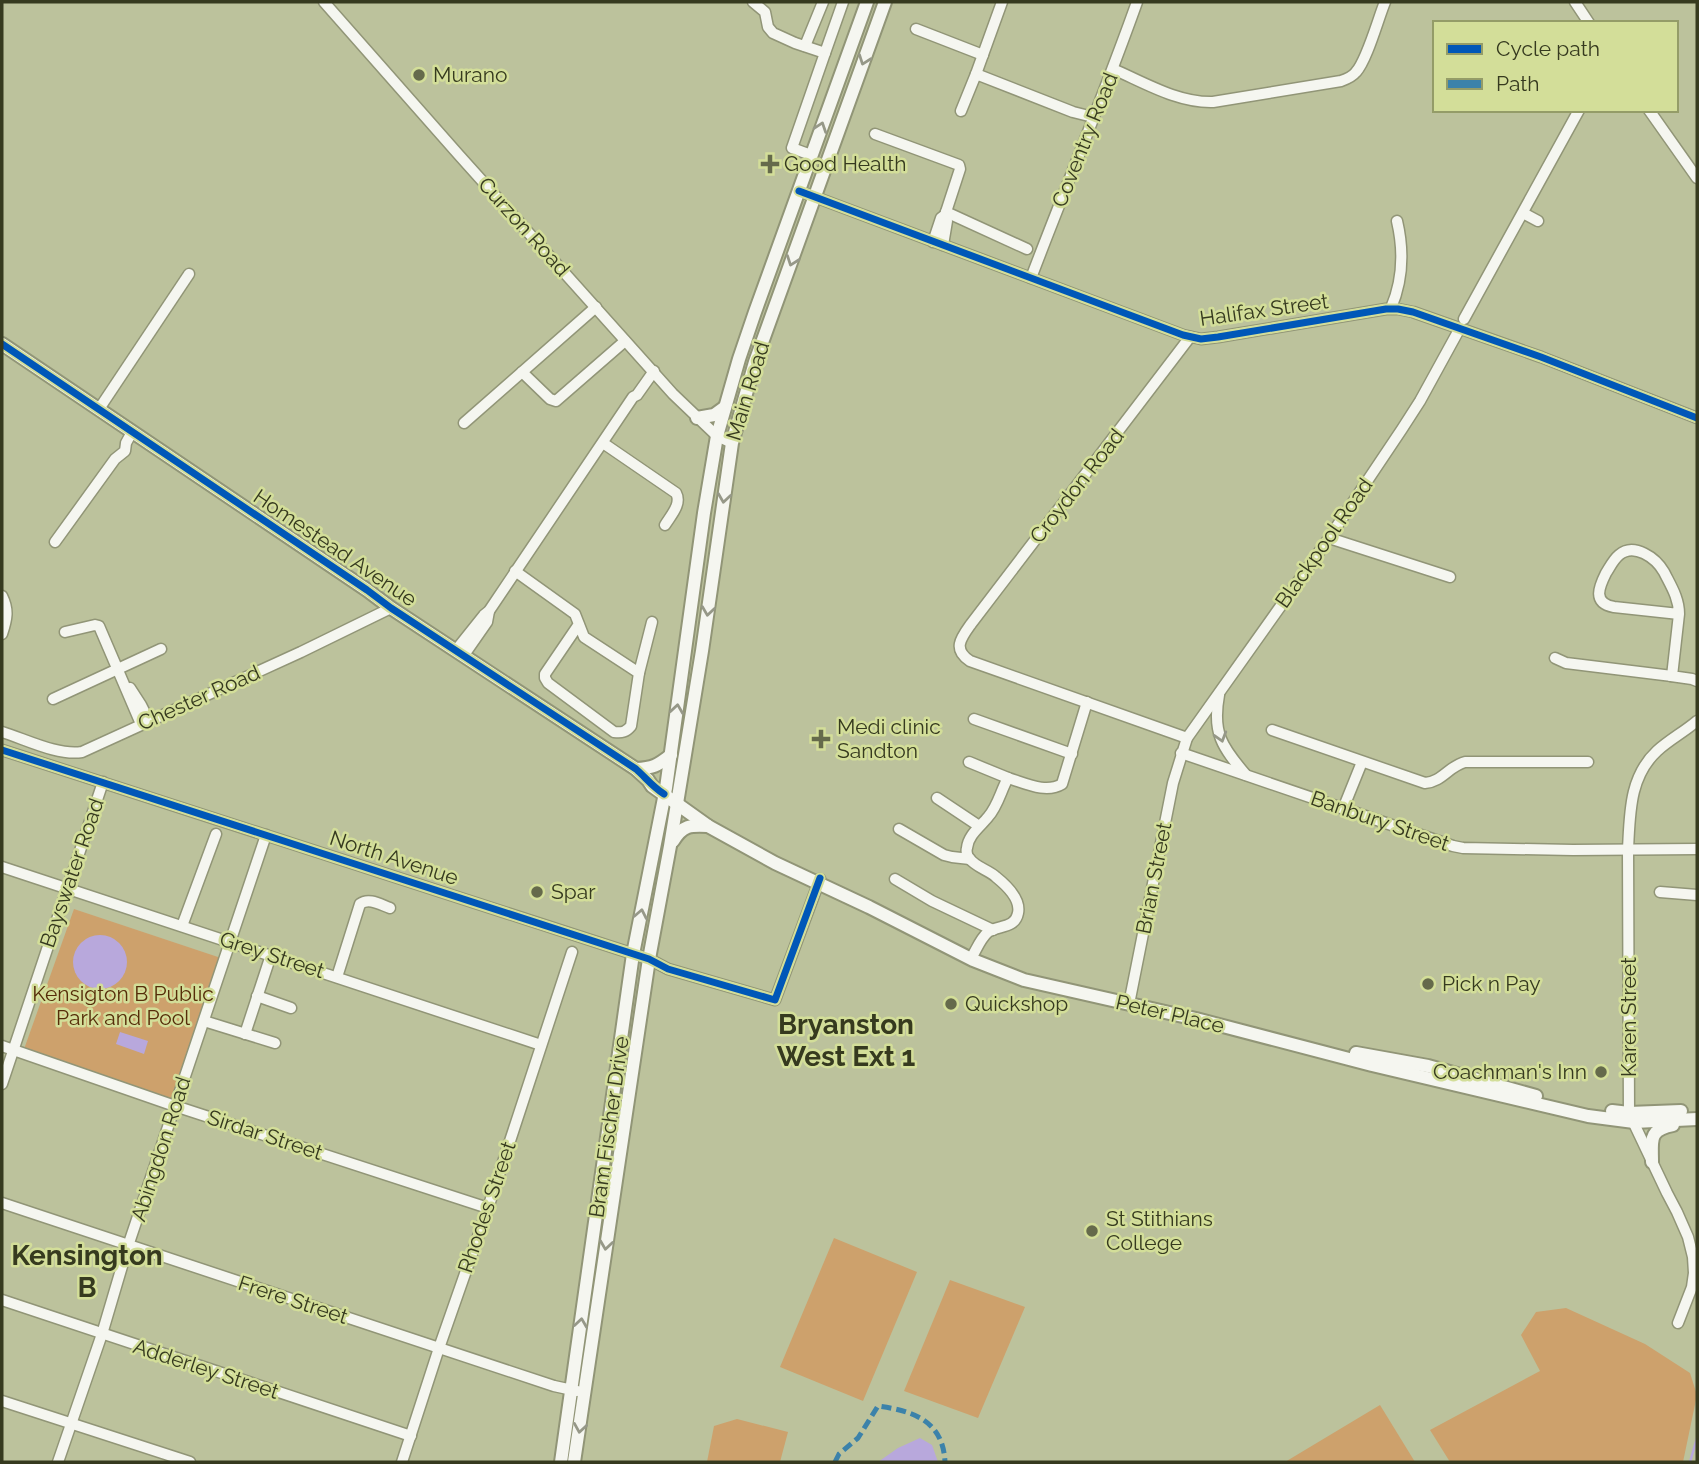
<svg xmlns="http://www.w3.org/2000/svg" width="1699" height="1464" viewBox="0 0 1699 1464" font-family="Raleway,sans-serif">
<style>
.green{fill:#cda16c}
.water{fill:#b8a8dc}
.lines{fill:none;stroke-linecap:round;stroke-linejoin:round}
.stream{stroke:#b8a8dc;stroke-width:2.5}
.street-casing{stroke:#919577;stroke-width:13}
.secondary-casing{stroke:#919577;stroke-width:16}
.street{stroke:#f5f6f0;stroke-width:10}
.secondary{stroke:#f5f6f0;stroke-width:12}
.quiet{stroke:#3c82aa;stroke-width:5;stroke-dasharray:10 5;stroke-linecap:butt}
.cycleway-casing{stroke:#d3de99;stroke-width:11}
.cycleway{stroke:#0057b8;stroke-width:7}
.oneway{stroke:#969888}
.poi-dot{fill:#656a4b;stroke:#d3de99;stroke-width:2.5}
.labels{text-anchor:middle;stroke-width:5;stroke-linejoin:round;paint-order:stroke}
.poi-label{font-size:21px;fill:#363a1f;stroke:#d3de99;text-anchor:start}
.street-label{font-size:21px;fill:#363a1f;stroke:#d3de99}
.park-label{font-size:21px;fill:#562c09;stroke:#d3de99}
.district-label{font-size:28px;font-weight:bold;fill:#363a1f;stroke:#d3de99}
</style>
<rect width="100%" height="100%" fill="#bcc29c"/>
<g class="green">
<polygon points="74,909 227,960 178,1109 23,1052"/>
<polygon points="834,1238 917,1272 863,1401 780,1367"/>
<polygon points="950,1280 1025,1307 978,1418 904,1391"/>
<polygon points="1566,1308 1645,1344 1690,1373 1697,1395 1683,1462 1450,1462 1430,1430 1540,1371 1521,1335 1536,1312"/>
<polygon points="1380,1405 1415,1462 1285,1462"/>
<polygon points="737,1419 788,1432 780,1462 707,1462 714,1426"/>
</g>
<g class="water">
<circle cx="100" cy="962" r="27"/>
<polygon points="120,1032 148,1041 144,1054 116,1044"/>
<polygon points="920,1438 932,1445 938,1462 878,1462 898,1448"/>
</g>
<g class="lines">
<polyline class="stream" points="1690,1462 1697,1438"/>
<g class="street-casing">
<g id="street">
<polyline points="324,2 458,154 673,394 717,436 732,443"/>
<polyline points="753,2 765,12 768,27 773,33 795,43 825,53 792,148 811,155"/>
<polyline points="1575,2 1589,23"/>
<polyline points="916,29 983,55"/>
<polyline points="805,46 823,2"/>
<polyline points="825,53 843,2"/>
<path d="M1113 69C1145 83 1178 103 1213 102L1341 81C1347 79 1352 77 1356 72 1367 60 1378 19 1385 2"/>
<polyline points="976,74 1002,2"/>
<polyline points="1649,110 1697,178"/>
<polyline points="961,111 976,74 1073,112 1093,117"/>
<polyline points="875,134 959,165 960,169 945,215 941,218 933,242"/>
<polyline points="799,191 1183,335 1201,339 1218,337 1386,309 1398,309 1413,312 1541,357 1697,418"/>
<polyline points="946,212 1027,249"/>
<polyline points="1523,213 1538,221"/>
<polyline points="943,245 947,221 945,215"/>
<path d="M1031 278C1066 186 1104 95 1137 2"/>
<path d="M1391 308C1403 280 1404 251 1397 221"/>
<polyline points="1464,319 1579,110"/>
<polyline points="522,372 550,399 556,401 625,341"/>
<polyline points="99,409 189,274"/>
<polyline points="464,423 596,307"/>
<path d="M603 443 676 493C682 504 671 515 665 525"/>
<polyline points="1329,538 1450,577"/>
<polyline points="55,542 115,459 125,451 126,443 132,432"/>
<path d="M515 571 575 614 584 637 639 673 631 726C626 732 622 733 614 732L548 683 545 678V674L579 624"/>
<path d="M2 596C9 610 7 619 2 634"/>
<path d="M1679 614 1614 607C1592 603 1599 587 1606 573 1610 567 1613 560 1619 555 1634 542 1656 558 1664 572 1671 586 1679 598 1679 614L1672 676H1671L1692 679 1697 681"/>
<polyline points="65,632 95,625 99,626 141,724"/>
<polyline points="456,650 484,615 489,611 633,397 637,395 654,371"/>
<polyline points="464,655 487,622 489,611"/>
<polyline points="1555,658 1566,663 1672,676"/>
<polyline points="639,673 652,622"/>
<polyline points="130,688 141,705 149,721"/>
<path d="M1219 695C1212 733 1222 747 1246 775"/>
<polyline points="53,699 161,649"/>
<polyline points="974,719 1072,754"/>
<path d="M1272 730 1425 783C1442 782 1449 766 1465 762H1588"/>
<path d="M2 732C25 739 58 756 82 752L301 652 391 608"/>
<path d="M1187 738 970 661C952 649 961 638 971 624L1190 337"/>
<polyline points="2,750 649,959 668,969 775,1000 820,879"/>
<polyline points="1181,753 1453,846 1463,848 1573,850 1697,849"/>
<path d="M969 762 1008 778C1001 790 998 806 988 817 981 826 968 835 967 848 966 851 967 856 969 858 975 867 989 870 996 877 1006 885 1021 899 1018 913 1015 929 998 925 988 932 981 938 977 948 973 955"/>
<path d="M1008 778C1025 783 1046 794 1062 784L1087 702"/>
<polyline points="937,798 979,826"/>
<polyline points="1343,809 1362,762"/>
<polyline points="899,829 944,855 952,857 970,859"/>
<polyline points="2,867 541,1045"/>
<polyline points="895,879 932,901 993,930"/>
<polyline points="1660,892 1697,895"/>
<polyline points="182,926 216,834"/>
<path d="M337 977 360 904C369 897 381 905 390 908"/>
<polyline points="257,996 291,1008"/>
<polyline points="1129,1004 1173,783 1187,738 1329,538 1402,429 1420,401 1460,328"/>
<polyline points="204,1021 275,1043"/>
<polyline points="245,1034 271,955"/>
<polyline points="2,1046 175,1106 488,1208"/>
<polyline points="2,1084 103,782"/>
<polyline points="2,1203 554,1386 577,1391"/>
<polyline points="2,1300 411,1436"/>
<path d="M1678 1323 1692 1287 1694 1273 1693 1257 1688 1237 1677 1212 1667 1193 1629 1113 1628 849C1630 814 1629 777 1657 751 1669 740 1684 732 1697 721"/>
<polyline points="2,1401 190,1462"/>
<polyline points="58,1462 102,1334 128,1246 266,835"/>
<polyline points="402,1462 439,1348 488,1208 572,952"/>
</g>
</g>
<g class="secondary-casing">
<g id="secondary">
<polyline points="2,344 367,590 391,608 636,769 648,780 652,786 708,826 775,863 869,907 973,960 1024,980 1196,1019 1372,1065 1588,1116 1634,1122 1697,1119"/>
<polyline points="697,418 714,415 725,407"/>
<path d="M636 769C653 768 657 766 671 755"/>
<path d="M673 841C683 825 690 825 708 826"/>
<polyline points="1356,1053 1428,1066 1536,1096"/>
<polyline points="1612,1111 1629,1113 1681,1111"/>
<path d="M1652 1162C1652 1140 1648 1130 1673 1125"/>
<polyline points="561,1462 633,954 666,788 704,513 717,436 739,359 755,312 867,2"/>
<polyline points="574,1462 649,959 670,846 702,651 732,443 755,362 885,2"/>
</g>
</g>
<use href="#street" class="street"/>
<use href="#secondary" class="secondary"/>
<path class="quiet" d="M835 1462 839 1454 858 1438 878 1406C914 1411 943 1421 945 1462"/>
<g class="cycleway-casing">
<g id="cycleway">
<polyline points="799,191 1183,335 1201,339 1218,337 1386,309 1398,309 1413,312 1541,357 1697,418"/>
<path d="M2 344 367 590 391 608 636 769C646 778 653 787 664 794"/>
<polyline points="2,750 649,959 668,969 775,1000 820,878"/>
</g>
</g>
<use href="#cycleway" class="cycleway"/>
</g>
<defs><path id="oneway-chevron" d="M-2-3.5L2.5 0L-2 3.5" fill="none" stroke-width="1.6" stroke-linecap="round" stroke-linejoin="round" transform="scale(1.75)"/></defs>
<g class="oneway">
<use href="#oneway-chevron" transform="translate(864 60) rotate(110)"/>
<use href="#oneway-chevron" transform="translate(821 127) rotate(-71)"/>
<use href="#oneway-chevron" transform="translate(792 261) rotate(110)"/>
<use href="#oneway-chevron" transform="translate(724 498) rotate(98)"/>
<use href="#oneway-chevron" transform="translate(708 611) rotate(98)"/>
<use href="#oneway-chevron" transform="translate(677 709) rotate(-82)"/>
<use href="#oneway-chevron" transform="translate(1221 737) rotate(73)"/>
<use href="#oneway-chevron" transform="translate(641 914) rotate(-79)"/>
<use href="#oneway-chevron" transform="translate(606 1245) rotate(98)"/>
<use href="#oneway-chevron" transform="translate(581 1323) rotate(-82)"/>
<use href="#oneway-chevron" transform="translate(580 1428) rotate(99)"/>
</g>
<g class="poi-dot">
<circle cx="419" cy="75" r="7"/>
<path d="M766.5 153.5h7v7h7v7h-7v7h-7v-7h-7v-7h7z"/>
<path d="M817.5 728.5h7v7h7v7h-7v7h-7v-7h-7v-7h7z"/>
<circle cx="537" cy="892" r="7"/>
<circle cx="1428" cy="984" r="7"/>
<circle cx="951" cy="1004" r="7"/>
<circle cx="1601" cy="1072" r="7"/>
<circle cx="1092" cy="1231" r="7"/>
</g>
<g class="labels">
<g class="poi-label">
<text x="433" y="82">Murano</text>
<text x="784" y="171">Good Health</text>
<text x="837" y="734">Medi clinic<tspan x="837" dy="24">Sandton</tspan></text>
<text x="551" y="899">Spar</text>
<text x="1442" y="991">Pick n Pay</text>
<text x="965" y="1011">Quickshop</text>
<text x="1587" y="1079" text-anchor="end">Coachman's Inn</text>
<text x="1106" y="1226">St Stithians<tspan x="1106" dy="24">College</tspan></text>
</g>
<g class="street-label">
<text transform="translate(1085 140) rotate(-68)" y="7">Coventry Road</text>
<text transform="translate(524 227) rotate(48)" y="7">Curzon Road</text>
<text transform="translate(1264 310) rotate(-8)" y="7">Halifax Street</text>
<text transform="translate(748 391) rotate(-73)" y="7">Main Road</text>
<text transform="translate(1077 486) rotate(-52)" y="7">Croydon Road</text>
<text transform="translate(1324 543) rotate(-55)" y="7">Blackpool Road</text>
<text transform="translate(335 548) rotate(34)" y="7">Homestead Avenue</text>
<text transform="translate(199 698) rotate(-24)" y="7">Chester Road</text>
<text transform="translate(1380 821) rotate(19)" y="7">Banbury Street</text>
<text transform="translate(394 858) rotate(18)" y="7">North Avenue</text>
<text transform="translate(72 873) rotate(-71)" y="7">Bayswater Road</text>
<text transform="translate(1154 878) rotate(-79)" y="7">Brian Street</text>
<text transform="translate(272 955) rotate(18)" y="7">Grey Street</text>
<text transform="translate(1170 1014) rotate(13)" y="7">Peter Place</text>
<text transform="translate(1629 1017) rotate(-90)" y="7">Karen Street</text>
<text transform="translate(609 1127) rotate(-82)" y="7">Bram Fischer Drive</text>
<text transform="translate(265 1135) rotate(18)" y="7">Sirdar Street</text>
<text transform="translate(161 1149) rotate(-72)" y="7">Abingdon Road</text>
<text transform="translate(487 1207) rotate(-71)" y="7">Rhodes Street</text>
<text transform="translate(293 1300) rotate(18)" y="7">Frere Street</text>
<text transform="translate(206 1369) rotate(18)" y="7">Adderley Street</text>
</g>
<g class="park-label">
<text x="123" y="1001">Kensigton B Public<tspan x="123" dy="24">Park and Pool</tspan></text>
</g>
<g class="district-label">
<text x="846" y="1034">Bryanston<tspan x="846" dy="32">West Ext 1</tspan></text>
<text x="87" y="1265">Kensington<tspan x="87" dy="32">B</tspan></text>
</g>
</g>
<rect width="1699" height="1464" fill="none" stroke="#363a1f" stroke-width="7"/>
<rect x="1433" y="21" width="245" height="91" fill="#d3de99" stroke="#949c68" stroke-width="2"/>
<rect x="1447" y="44" width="35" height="10" fill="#0057b8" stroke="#949c68" stroke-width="2"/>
<text x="1496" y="56" font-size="21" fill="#363a1f">Cycle path</text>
<rect x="1447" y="79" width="35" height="10" fill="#3c82aa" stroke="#949c68" stroke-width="2"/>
<text x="1496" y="91" font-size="21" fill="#363a1f">Path</text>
</svg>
